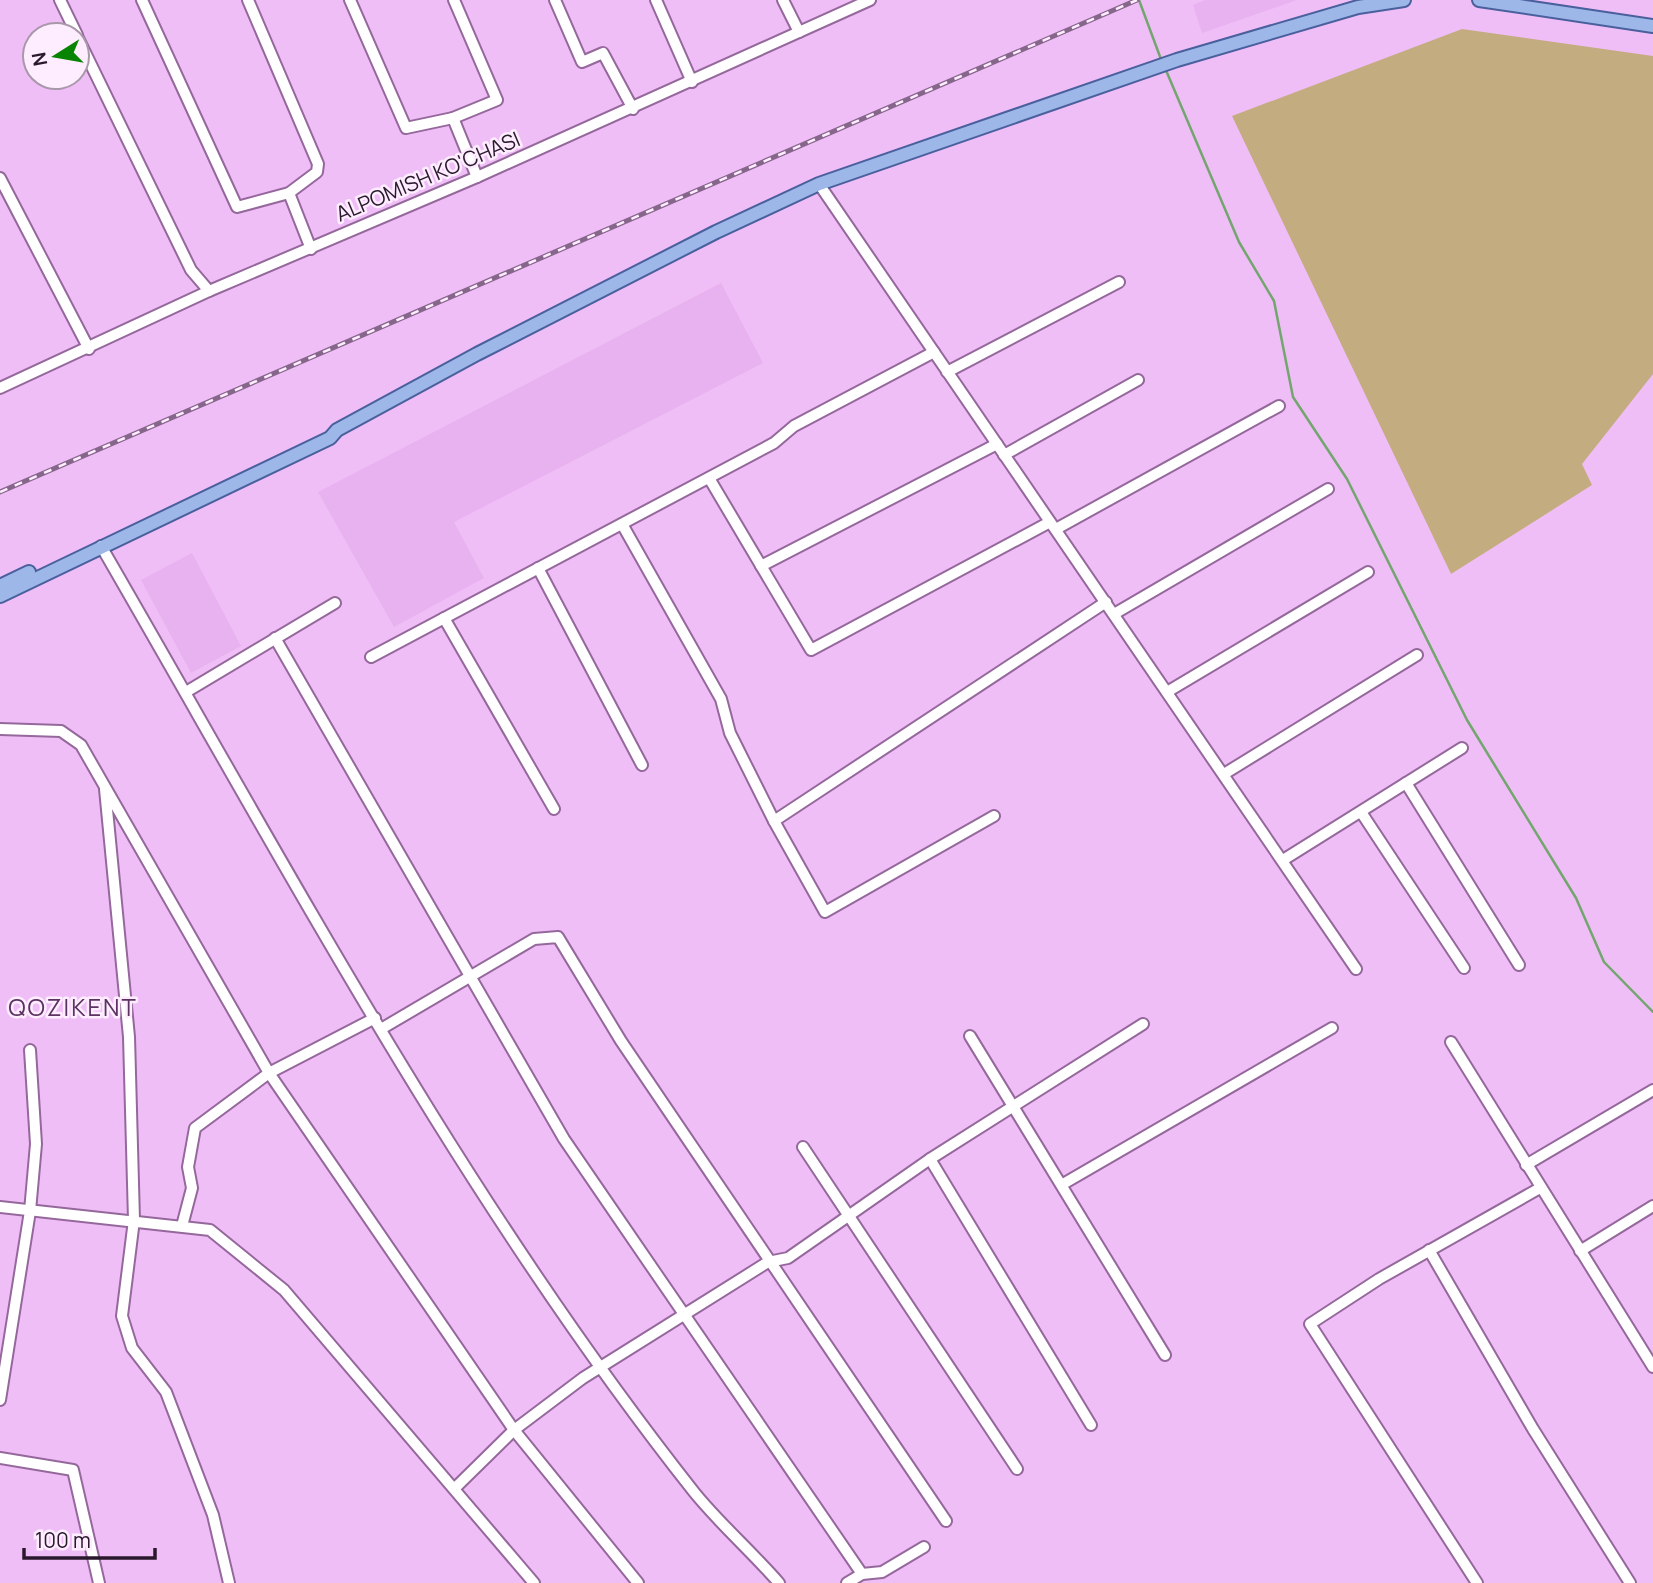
<svg xmlns="http://www.w3.org/2000/svg" width="1653" height="1583" viewBox="0 0 1653 1583" font-family="Manrope,sans-serif">
<style>
.built{fill:#e8b1ef}
.green{fill:#c4ac81}
.lines{fill:none;stroke-linecap:round;stroke-linejoin:round}
.stream{stroke:#73a56e;stroke-width:2.5}
.minor-casing{stroke:#95689c;stroke-width:14}
.major-casing{stroke:#4a609d;stroke-width:16}
.minor{stroke:#fff;stroke-width:10}
.major{stroke:#9db7e8;stroke-width:12}
.rail-casing{stroke:#87668c;stroke-width:5}
.rail{stroke:#fdedfe;stroke-width:2.5;stroke-dasharray:8;stroke-linecap:butt}
.labels{text-anchor:middle;stroke-width:5;stroke-linejoin:round;paint-order:stroke}
.street-label{font-size:21px;fill:#2a182d;stroke:#fdedfe}
.quarter-label{font-size:24px;letter-spacing:2px;fill:#5c3262;stroke:#fdedfe}
</style>
<rect width="100%" height="100%" fill="#f0bef7"/>
<g class="built">
<polygon points="1205,0 1297,0 1202,33 1193,5"/>
<polygon points="721,283 763,363 454,522 484,578 394,627 318,492"/>
<polygon points="192,553 241,646 191,673 141,580"/>
</g>
<polygon class="green" points="1462,29 1653,56 1653,374 1582,464 1592,485 1451,574 1232,116"/>
<g class="lines">
<g class="stream">
<polyline points="1139,0 1162,62"/>
<polyline points="1165,68 1239,242 1274,301 1293,397 1347,479 1467,720 1576,898 1604,962 1653,1012"/>
</g>
<g class="minor-casing">
<g id="minor">
<polyline points="60,0 77,35"/>
<polyline points="142,0 237,207 289,193 317,172 318,164 248,0"/>
<polyline points="350,0 406,128 453,118 477,177"/>
<polyline points="555,0 582,62 603,53 633,109"/>
<polyline points="656,0 692,82"/>
<polyline points="783,0 799,32"/>
<polyline points="77,36 191,270 209,291"/>
<polyline points="453,118 497,100 454,0"/>
<polyline points="0,178 89,349"/>
<polyline points="819,184 1356,969"/>
<polyline points="289,193 311,249"/>
<polyline points="947,372 1119,282"/>
<polyline points="0,388 209,291 477,177 870,0"/>
<polyline points="1004,455 1138,380"/>
<polyline points="709,478 811,650 1050,522"/>
<polyline points="622,524 721,699 730,733 774,821 825,912 994,816"/>
<polyline points="1056,529 1279,406"/>
<path d="M101 546C287 867 463 1200 694 1492 719 1523 752 1552 779 1583"/>
<polyline points="761,566 997,444"/>
<polyline points="538,568 642,765"/>
<polyline points="1114,614 1328,489"/>
<polyline points="444,618 554,809"/>
<polyline points="275,638 564,1139 862,1574"/>
<polyline points="371,657 774,443 794,426 934,352"/>
<polyline points="186,692 335,603"/>
<polyline points="1167,692 1368,572"/>
<polyline points="0,729 61,731 81,745 269,1073 514,1430 638,1583"/>
<polyline points="1224,774 1417,655"/>
<polyline points="1406,783 1519,965"/>
<polyline points="105,789 129,1037 134,1220 122,1316 132,1348 166,1392 213,1515 229,1583"/>
<polyline points="1361,812 1464,968"/>
<polyline points="774,821 1106,602"/>
<polyline points="1283,860 1462,748"/>
<polyline points="381,1029 534,939 558,937 621,1041 946,1521"/>
<polyline points="970,1036 1165,1355"/>
<polyline points="1451,1042 1653,1367"/>
<polyline points="803,1147 1017,1469"/>
<polyline points="930,1159 1091,1425"/>
<polyline points="1526,1165 1653,1090"/>
<polyline points="1063,1184 1332,1028"/>
<polyline points="0,1207 210,1230 284,1290 534,1583"/>
<polyline points="182,1226 192,1188 188,1167 195,1128 269,1073 375,1018"/>
<polyline points="1429,1250 1533,1429 1630,1583"/>
<polyline points="1580,1251 1653,1206"/>
<polyline points="0,1400 30,1211 36,1144 30,1050"/>
<polyline points="0,1458 73,1470 99,1583"/>
<polyline points="455,1488 514,1430 583,1378 768,1262 788,1258 930,1159 1143,1024"/>
<polyline points="847,1583 862,1574 882,1572 924,1547"/>
<polyline points="1477,1583 1310,1324 1379,1279 1540,1188"/>
</g>
</g>
<g class="major-casing">
<g id="major">
<polyline points="1479,0 1653,26"/>
<polyline points="0,586 29,572"/>
<polyline points="0,596 330,438 337,430 477,354 716,232 819,184 1177,60 1358,7 1404,0"/>
</g>
</g>
<use href="#minor" class="minor"/>
<use href="#major" class="major"/>
<g class="rail-casing">
<polyline id="rail" points="0,492 1137,0"/>
</g>
<use href="#rail" class="rail"/>
</g>
<g class="labels">
<g class="street-label">
<text transform="translate(428 177) rotate(-23)" y="7">ALPOMISH KO'CHASI</text>
</g>
<g class="quarter-label">
<text x="73" y="1016">QOZIKENT</text>
</g>
</g>
<g transform="translate(56 56) rotate(259)"><circle r="33" fill="#fdedfe" stroke="#a998aa" stroke-width="2"/>
<path d="M0-5L12 26L0 18L-12 26Z" fill="#078401"/>
<text y="-10" font-size="19" font-weight="bold" text-anchor="middle" fill="#2a182d">N</text>
</g>
<path d="M24 1548v10h131v-10" fill="none" stroke="#2a182d" stroke-width="3.5"/>
<text x="35" y="1548" font-size="21" fill="#2a182d" stroke="#fdedfe" stroke-width="5" paint-order="stroke">100 m</text>
</svg>
